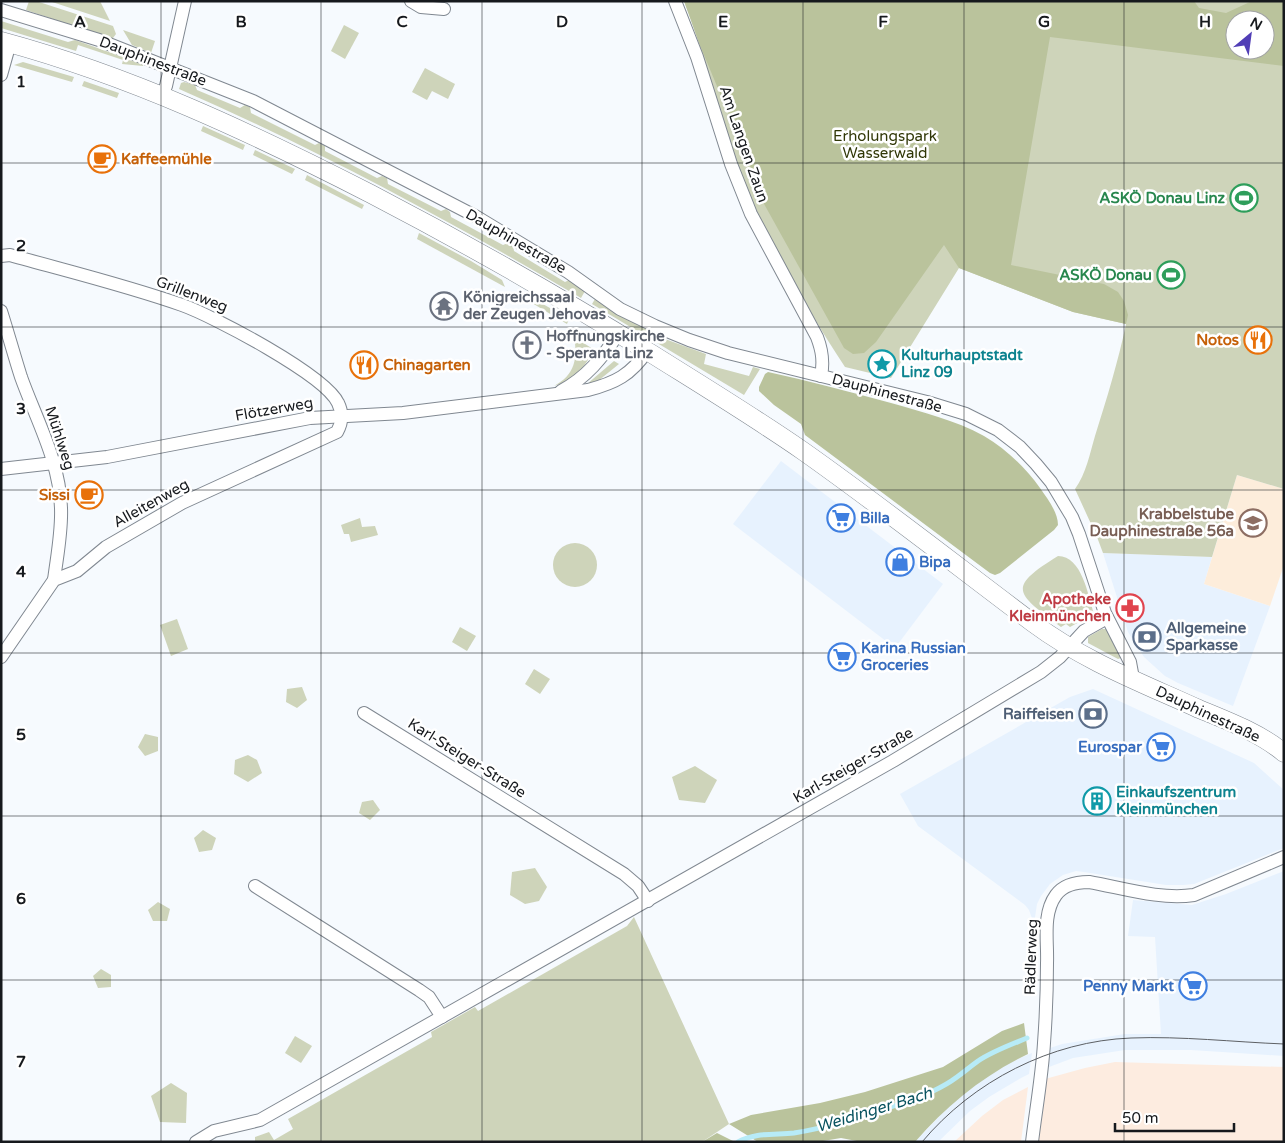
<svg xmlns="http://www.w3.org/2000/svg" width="1285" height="1143" viewBox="0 0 1285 1143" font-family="'Varela Round',sans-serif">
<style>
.built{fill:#e7f2fe}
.industrial{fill:#fdece0}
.education{fill:#fdeddb}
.green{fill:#ced4ba;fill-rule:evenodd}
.forest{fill:#bac39c;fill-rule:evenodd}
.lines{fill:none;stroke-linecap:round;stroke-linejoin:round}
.stream{stroke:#b7ebf7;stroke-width:5}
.minor-casing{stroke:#808891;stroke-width:14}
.secondary-casing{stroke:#808891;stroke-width:19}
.minor{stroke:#fff;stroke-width:12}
.secondary{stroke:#fff;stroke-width:18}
.tram{stroke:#5d6064;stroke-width:1}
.grid{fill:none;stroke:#16191d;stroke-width:1;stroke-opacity:0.55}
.labels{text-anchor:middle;stroke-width:5;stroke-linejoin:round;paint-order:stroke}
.street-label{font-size:15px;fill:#16191d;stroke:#fff}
.park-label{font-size:15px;fill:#303707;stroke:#fff}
.food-label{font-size:15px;font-weight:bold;fill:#c56008;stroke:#fff;text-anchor:start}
.leisure-label{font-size:15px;font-weight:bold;fill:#27864d;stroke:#fff;text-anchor:end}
.worship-label{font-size:15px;font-weight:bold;fill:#5b616d;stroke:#fff;text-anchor:start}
.culture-label{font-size:15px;font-weight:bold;fill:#0d838f;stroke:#fff;text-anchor:start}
.education-label{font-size:15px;font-weight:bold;fill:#785e54;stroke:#fff;text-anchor:end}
.shop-label{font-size:15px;font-weight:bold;fill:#366cbe;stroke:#fff;text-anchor:start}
.health-label{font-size:15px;font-weight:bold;fill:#be3a42;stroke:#fff;text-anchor:end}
.service-label{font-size:15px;font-weight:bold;fill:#4e5e75;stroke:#fff;text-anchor:start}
.water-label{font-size:16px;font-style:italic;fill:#08525f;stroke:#fff}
.grid-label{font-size:16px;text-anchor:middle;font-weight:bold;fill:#16191d;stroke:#fff;stroke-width:5;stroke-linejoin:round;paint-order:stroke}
</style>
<rect width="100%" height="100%" fill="#f6fafe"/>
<g class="built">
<polygon points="781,461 943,584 895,648 733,524"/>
<polygon points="1103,553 1212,557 1204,584 1270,606 1233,706 1178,683 1165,676 1144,657 1128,632"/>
<polygon points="1093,689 1254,763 1284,790 1284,848 1194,884 1183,885 1166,885 1084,872 1076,871 1063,875 1050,884 1041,896 1037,904 1034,924 1029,910 1025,905 918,826 900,794 1070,697"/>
<polygon points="1284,871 1284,1056 1191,1050 1125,1050 1073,1058 1049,1067 1050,1048 1062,1044 1125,1034 1161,1034 1155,937 1128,936 1133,900 1192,905 1226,894"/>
<polygon points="1032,1053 1029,1074 1021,1078 989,1097 970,1111 938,1142 915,1142 954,1101 989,1075 1011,1062"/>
</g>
<g class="industrial">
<polygon points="1115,1062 1284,1067 1284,1142 1037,1142 1045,1079 1085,1068"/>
<polygon points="1028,1087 1021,1142 954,1142 982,1116 1003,1100"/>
</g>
<polygon class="education" points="1237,475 1284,489 1284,565 1270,606 1204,584"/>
<g class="green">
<polygon points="29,1 36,1 113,26 116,34 113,38 110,38 26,10"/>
<polygon points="49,1 100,1 110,21 104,19"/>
<path d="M684 1H1284V489L1237 475 1212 557 1103 553 1097 537 1075 489C1086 474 1090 453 1095 436 1107 398 1118 362 1126 324L1073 312 959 268 891 378 845 367C803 303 764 235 737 163 717 110 705 54 684 1ZM1235 20H1265V50H1235Z"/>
<polygon points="1,21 68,42 75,40 143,64 143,66 122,64 123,60 78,45 76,51 1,28"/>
<polygon points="344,25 359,33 345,59 331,51"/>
<polygon points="123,30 155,41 151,53 132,45"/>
<polygon points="23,62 74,77 72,82 14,65"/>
<polygon points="425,68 455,84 448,99 432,91 427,100 412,92"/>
<polygon points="84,81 119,93 117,98 82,86"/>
<path d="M184 82 195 85 197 90 240 108 245 105 250 107 251 113 315 145 319 143 325 146V151L377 178 382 176 387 178 388 184 441 211 446 209 450 212 451 217 503 245 508 243 513 246 514 251 565 282 569 280 585 291 581 298C450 221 319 150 179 89L181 83Z"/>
<polygon points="203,126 245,145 243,150 201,131"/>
<polygon points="255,150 295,169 292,174 253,155"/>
<polygon points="307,175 364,205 362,209 305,180"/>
<polygon points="419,233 471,261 502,280 505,287 417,239"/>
<polygon points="529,296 569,319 567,324 522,297"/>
<polygon points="595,299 623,317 665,339 706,354 704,364 749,376 753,367 760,369 744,395 592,304"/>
<path d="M574 337 593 349C587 367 573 380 554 386 575 375 578 358 574 337Z"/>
<polygon points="614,361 619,364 598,381 587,384"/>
<polygon points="360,518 362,527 375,526 378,535 351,542 349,534 344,534 341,525"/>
<circle cx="575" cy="565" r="22"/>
<path d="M1058 556C1082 556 1088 595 1094 614L1070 627 1066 624 1061 627C1018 594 1004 589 1058 556Z"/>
<polygon points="177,619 188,649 171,656 160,625"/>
<polygon points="460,627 476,636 467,651 452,642"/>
<polygon points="1102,629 1106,629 1121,658 1118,659 1088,643 1088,637"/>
<polygon points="534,669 550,679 540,694 525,684"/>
<polygon points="302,687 307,700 297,708 286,702 287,689"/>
<polygon points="145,734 158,737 158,751 145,756 138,747"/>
<polygon points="248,755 257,760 262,773 248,782 234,774 235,760"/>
<polygon points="695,766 717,780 705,803 679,800 672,777"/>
<polygon points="373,800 380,810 370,820 359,813 362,802"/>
<polygon points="203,830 216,838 212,850 199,852 194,838"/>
<polygon points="535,868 547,887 539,901 525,904 510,895 512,872"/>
<polygon points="158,902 170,909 167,921 153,921 148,910"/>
<polygon points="634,917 729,1124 702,1142 255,1142 255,1137 269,1132 274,1140 293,1129 288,1119 432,1037 431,1032 475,1007 478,1011 627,926"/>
<polygon points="101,969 111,975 111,987 98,988 93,976"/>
<polygon points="295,1036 312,1046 301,1063 285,1053"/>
<polygon points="171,1083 187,1093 186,1123 160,1122 151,1096"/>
</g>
<g class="forest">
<path d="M684 1H1194L1199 8 1226 13 1252 1H1284V66L1050 37 1011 265 1104 284 1118 292 1124 301 1128 315 1126 324 1073 312 959 268 944 245 876 342 864 353 853 354 844 348 758 193 749 163 699 43ZM1235 20H1265V50H1235Z"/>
<path d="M768 372C809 381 850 392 891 403 922 412 955 420 984 436 1006 449 1025 467 1040 488 1047 498 1058 512 1058 525L1054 530 1000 573 995 575 990 573 805 435 801 424 774 405 759 391V387L765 374Z"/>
<path d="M1024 1023 1028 1054C984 1075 947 1105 915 1142H862L841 1138 817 1142H758L729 1124 751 1115 820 1103 865 1092 943 1067 1002 1031Z"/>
<polygon points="717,1133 735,1142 702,1142"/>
</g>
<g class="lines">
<path class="stream" d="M738 1142C755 1132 776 1135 794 1133 832 1127 869 1115 905 1102 924 1095 941 1089 957 1077 964 1072 971 1066 978 1061 993 1051 1010 1045 1027 1038"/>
<g class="minor-casing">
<g id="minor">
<polyline points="411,1 421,7 444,9"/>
<path d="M675 1 697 57 731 164 751 214 817 337C822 350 824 361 821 376"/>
<polyline points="1,10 99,40 253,101 475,216 568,272 620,309 655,326 689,340 728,353 927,402 966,414 998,430 1020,447 1036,464 1051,482 1072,517 1079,534 1105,613 1130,662 1132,673 1130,678"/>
<polyline points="1,75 10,43"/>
<polyline points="162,95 166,86 185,1"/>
<path d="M1 256 10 255C67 271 125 285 182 305 213 316 325 375 338 403 343 413 342 423 337 432L182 503 106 547 77 571 54 580 1 657"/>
<path d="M1 311C8 333 14 355 21 377 36 419 60 462 61 508 62 532 57 556 54 580"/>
<path d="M561 391C586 378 603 357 618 334"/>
<path d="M1 469 107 457 310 418 403 413 588 390C615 383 631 375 647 351"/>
<polyline points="364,713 624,874 638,886 648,901"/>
<polyline points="255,886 419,990 429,997 442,1017"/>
<polyline points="196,1142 214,1131 260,1120 893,761 1041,672 1060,657 1084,631 1107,618"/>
<path d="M1032 1142C1036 1109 1042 1076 1044 1043 1046 1016 1047 989 1047 963 1048 942 1042 914 1056 895 1064 884 1077 882 1089 882 1123 888 1160 900 1194 895L1284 857"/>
</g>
</g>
<g class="secondary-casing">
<path id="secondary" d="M1 41C131 76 252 133 371 194 467 244 560 297 652 354 703 386 754 417 803 451 881 506 957 566 1033 623 1084 661 1142 683 1199 709 1228 721 1260 733 1284 753"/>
</g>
<use href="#minor" class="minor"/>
<use href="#secondary" class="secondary"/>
<path class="tram" d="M922 1142C973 1081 1051 1041 1131 1038 1182 1036 1233 1042 1284 1044"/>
</g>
<path class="grid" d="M161 1V1142M321 1V1142M482 1V1142M642 1V1142M803 1V1142M964 1V1142M1124 1V1142M1 163H1284M1 327H1284M1 490H1284M1 653H1284M1 816H1284M1 980H1284"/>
<defs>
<g id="cafe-ring" transform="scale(1.4375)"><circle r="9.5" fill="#fff" stroke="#e8710a" stroke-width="1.5"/><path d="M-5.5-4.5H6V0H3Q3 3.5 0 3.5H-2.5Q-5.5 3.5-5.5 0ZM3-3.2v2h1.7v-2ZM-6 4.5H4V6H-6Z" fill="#e8710a"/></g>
<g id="stadium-ring" transform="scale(1.4375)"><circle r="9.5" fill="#fff" stroke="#2e9e5b" stroke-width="1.5"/><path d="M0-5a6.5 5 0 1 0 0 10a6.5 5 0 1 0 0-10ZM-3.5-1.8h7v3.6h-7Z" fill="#2e9e5b"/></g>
<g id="temple-ring" transform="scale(1.4375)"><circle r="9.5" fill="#fff" stroke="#6b7280" stroke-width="1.5"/><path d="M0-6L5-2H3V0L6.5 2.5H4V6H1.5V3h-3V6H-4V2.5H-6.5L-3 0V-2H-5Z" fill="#6b7280"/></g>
<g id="restaurant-ring" transform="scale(1.4375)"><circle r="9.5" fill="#fff" stroke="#e8710a" stroke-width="1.5"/><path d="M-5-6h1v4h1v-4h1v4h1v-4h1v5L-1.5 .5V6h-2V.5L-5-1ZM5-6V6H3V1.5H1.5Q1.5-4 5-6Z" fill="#e8710a"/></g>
<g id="church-ring" transform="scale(1.4375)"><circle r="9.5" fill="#fff" stroke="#6b7280" stroke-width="1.5"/><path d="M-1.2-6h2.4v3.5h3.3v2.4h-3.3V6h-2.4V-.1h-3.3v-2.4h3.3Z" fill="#6b7280"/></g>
<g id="sight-ring" transform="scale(1.4375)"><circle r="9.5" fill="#fff" stroke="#0f9aa8" stroke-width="1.5"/><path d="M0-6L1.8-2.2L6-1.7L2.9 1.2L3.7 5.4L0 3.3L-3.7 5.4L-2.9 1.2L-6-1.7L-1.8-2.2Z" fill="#0f9aa8"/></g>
<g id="supermarket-ring" transform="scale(1.4375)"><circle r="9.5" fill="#fff" stroke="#3f7fe0" stroke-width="1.5"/><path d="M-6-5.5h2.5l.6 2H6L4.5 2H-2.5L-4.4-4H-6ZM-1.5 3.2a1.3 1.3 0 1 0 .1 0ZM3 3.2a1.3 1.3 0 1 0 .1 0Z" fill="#3f7fe0"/></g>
<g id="school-ring" transform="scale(1.4375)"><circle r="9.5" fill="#fff" stroke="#8d6e63" stroke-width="1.5"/><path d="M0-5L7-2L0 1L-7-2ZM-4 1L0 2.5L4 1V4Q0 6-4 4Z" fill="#8d6e63"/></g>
<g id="shop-ring" transform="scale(1.4375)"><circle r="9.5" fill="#fff" stroke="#3f7fe0" stroke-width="1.5"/><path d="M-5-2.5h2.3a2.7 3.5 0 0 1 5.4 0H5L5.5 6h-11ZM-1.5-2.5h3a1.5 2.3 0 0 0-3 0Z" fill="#3f7fe0"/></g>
<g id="pharmacy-ring" transform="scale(1.4375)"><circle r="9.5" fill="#fff" stroke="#e0444e" stroke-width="1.5"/><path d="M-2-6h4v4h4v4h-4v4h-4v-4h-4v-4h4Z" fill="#e0444e"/></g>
<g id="bank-ring" transform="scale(1.4375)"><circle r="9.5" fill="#fff" stroke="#5c6f8a" stroke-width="1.5"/><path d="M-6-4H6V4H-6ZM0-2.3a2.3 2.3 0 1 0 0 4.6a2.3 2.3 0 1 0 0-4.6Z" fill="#5c6f8a"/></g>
<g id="building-ring" transform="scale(1.4375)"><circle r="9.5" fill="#fff" stroke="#0f9aa8" stroke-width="1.5"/><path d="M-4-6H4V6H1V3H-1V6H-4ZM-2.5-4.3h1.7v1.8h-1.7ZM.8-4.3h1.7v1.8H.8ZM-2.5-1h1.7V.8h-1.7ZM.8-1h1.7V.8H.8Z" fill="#0f9aa8"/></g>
</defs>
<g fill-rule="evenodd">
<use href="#cafe-ring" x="102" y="159"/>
<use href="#stadium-ring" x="1244" y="198"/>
<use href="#stadium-ring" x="1171" y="275"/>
<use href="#temple-ring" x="444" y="306"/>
<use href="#restaurant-ring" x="1258" y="340"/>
<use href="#church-ring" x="527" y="345"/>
<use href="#sight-ring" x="882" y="364"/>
<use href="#restaurant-ring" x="364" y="365"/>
<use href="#cafe-ring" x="89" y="495"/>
<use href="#supermarket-ring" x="841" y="518"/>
<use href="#school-ring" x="1253" y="523"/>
<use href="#shop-ring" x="900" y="562"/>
<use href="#pharmacy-ring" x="1130" y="608"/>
<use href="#bank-ring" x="1147" y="637"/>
<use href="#supermarket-ring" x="842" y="657"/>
<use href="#bank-ring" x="1093" y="714"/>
<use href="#supermarket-ring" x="1161" y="747"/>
<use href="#building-ring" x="1097" y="801"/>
<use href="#supermarket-ring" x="1193" y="986"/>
</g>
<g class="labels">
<g class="street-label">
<text transform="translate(153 61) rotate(21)" y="5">Dauphinestraße</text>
<text transform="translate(744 144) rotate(71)" y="5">Am Langen Zaun</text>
<text transform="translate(516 241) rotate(30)" y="5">Dauphinestraße</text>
<text transform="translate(192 294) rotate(21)" y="5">Grillenweg</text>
<text transform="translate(887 393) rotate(15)" y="5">Dauphinestraße</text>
<text transform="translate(274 409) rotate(-10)" y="5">Flötzerweg</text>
<text transform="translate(60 438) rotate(72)" y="5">Mühlweg</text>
<text transform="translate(151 503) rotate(-29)" y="5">Alleitenweg</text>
<text transform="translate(1208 714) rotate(25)" y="5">Dauphinestraße</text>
<text transform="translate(467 758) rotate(32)" y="5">Karl-Steiger-Straße</text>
<text transform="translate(853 765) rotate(-30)" y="5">Karl-Steiger-Straße</text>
<text transform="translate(1031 957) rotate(-88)" y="5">Rädlerweg</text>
</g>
<g class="park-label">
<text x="885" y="141">Erholungspark<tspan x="885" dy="17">Wasserwald</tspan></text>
</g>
<g class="food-label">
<text x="121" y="164">Kaffeemühle</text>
<text x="1239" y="345" text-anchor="end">Notos</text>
<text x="383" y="370">Chinagarten</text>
<text x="70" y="500" text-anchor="end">Sissi</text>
</g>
<g class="leisure-label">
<text x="1225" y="203">ASKÖ Donau Linz</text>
<text x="1152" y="280">ASKÖ Donau</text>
</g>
<g class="worship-label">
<text x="463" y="302">Königreichssaal<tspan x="463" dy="17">der Zeugen Jehovas</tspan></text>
<text x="546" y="341">Hoffnungskirche<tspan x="546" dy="17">- Speranta Linz</tspan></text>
</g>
<g class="culture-label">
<text x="901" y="360">Kulturhauptstadt<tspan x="901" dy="17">Linz 09</tspan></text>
<text x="1116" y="797">Einkaufszentrum<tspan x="1116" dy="17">Kleinmünchen</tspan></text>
</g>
<g class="education-label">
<text x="1234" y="519">Krabbelstube<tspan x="1234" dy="17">Dauphinestraße 56a</tspan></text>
</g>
<g class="shop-label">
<text x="860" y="523">Billa</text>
<text x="919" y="567">Bipa</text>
<text x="861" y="653">Karina Russian<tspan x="861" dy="17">Groceries</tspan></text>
<text x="1142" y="752" text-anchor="end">Eurospar</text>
<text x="1174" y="991" text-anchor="end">Penny Markt</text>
</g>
<g class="health-label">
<text x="1111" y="604">Apotheke<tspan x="1111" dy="17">Kleinmünchen</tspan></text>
</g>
<g class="service-label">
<text x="1166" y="633">Allgemeine<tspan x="1166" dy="17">Sparkasse</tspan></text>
<text x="1074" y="719" text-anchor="end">Raiffeisen</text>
</g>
<g class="water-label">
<text transform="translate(874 1109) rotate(-17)" y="6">Weidinger Bach</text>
</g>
</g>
<g class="grid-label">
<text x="80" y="27">A</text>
<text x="241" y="27">B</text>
<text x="402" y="27">C</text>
<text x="562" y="27">D</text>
<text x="723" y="27">E</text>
<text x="883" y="27">F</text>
<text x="1044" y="27">G</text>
<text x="1205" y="27">H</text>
<text x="21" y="87">1</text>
<text x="21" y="251">2</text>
<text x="21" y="414">3</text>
<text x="21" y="577">4</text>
<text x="21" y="740">5</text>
<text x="21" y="904">6</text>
<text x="21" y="1067">7</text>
</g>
<rect width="1285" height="1143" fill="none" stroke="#16191d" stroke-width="5"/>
<g transform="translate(1250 35) rotate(29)"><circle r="24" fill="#ffffff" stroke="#a2a3a5"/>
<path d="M0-4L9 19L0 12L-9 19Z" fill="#513eb6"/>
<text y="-8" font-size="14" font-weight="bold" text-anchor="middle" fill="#16191d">N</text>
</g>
<path d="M1115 1123v8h119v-8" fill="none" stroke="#16191d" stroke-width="2.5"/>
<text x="1122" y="1123" font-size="15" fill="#16191d" stroke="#ffffff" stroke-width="4" paint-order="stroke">50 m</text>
</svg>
